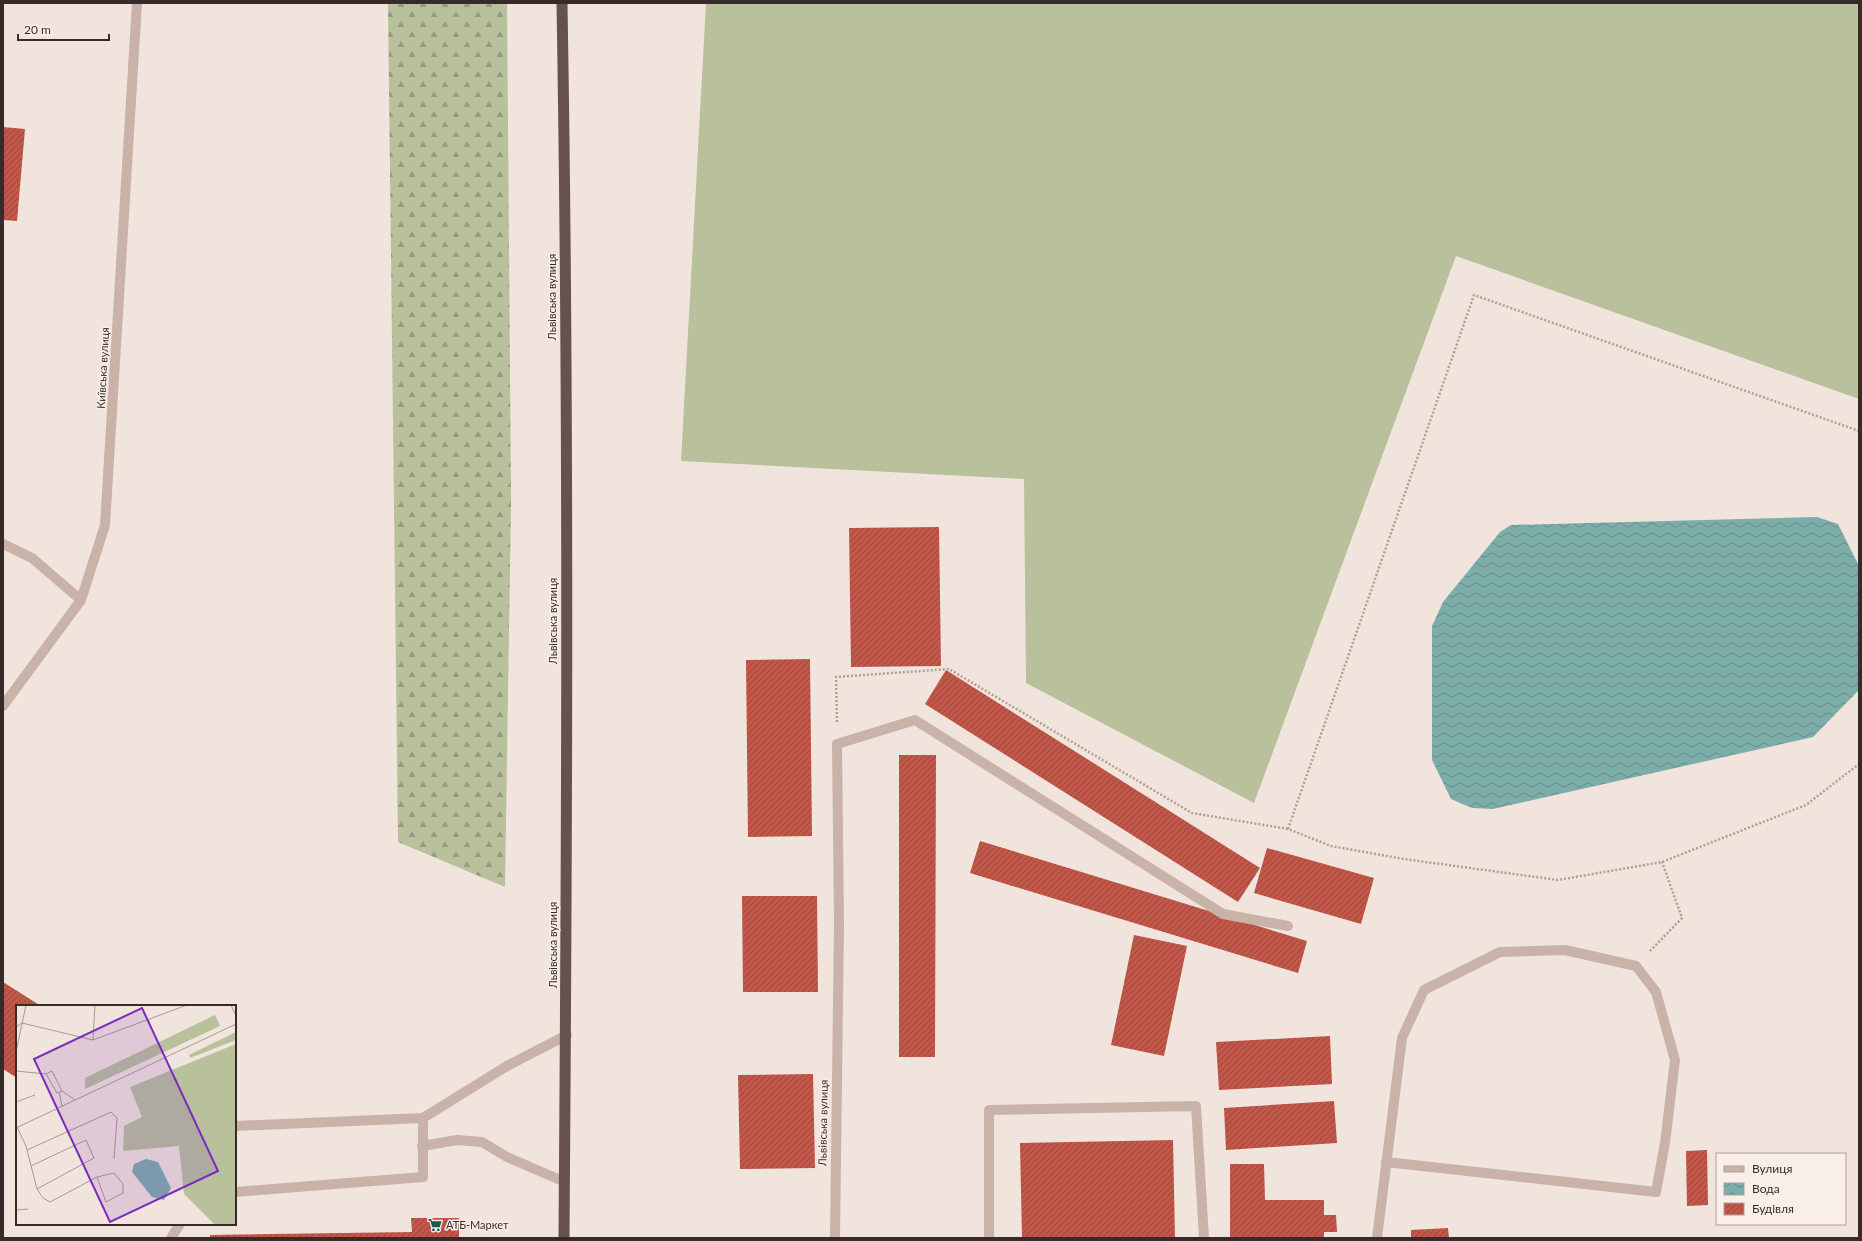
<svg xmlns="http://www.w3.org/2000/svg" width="1862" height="1241" viewBox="0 0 1862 1241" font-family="Lato,sans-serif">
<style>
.forest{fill:url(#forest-firs)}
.garden{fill:#b8c09c}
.water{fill:url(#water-waves)}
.building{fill:url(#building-hatch)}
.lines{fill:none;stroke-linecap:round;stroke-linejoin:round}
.path{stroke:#b49d92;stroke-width:2.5;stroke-dasharray:2 2;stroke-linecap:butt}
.service{stroke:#c9b3a8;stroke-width:10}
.minor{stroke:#c9b3a8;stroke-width:10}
.trunk{stroke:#66524c;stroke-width:11}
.labels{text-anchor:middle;stroke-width:3;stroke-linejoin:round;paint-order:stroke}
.street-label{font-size:11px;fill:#362b28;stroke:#f9efe8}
.poi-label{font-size:11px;fill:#362b28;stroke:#f9efe8;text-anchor:start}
.inset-road{fill:none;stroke:#a69a94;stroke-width:1}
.view{fill:#7b2cbf;fill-opacity:0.15;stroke:#7b2cbf;stroke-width:2}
.inset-edge{fill:none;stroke:#362b28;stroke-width:2}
</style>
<defs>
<pattern id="forest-firs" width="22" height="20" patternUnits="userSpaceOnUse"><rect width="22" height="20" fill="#b8c09c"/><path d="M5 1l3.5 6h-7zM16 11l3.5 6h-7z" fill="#969c7f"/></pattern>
<pattern id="water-waves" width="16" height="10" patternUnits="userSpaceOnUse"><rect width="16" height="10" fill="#7cada9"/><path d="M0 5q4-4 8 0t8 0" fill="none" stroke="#668d8a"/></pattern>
<pattern id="building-hatch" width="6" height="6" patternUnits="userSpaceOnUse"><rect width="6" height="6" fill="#c15749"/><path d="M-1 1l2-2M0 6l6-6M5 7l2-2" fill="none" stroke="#9e483d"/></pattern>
</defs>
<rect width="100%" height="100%" fill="#f1e4dc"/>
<polygon class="forest" points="388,3 507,3 511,501 505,887 398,842"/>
<polygon class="garden" points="706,3 1859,3 1859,399 1456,256 1254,803 1026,683 1024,479 681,461"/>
<polygon class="water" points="1817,517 1838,524 1859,566 1859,690 1813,737 1493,809 1472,808 1451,799 1432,760 1432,626 1443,602 1500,532 1511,525"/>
<g class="building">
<polygon points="3,127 25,129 17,221 3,220"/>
<polygon points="939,527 941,666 851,667 849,528"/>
<polygon points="810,659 812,836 748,837 746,660"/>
<polygon points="946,670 1260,868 1238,902 925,704"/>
<polygon points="899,755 936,755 935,1057 899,1057"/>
<polygon points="980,841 1307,941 1298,973 970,873"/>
<polygon points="1267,848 1374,878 1361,924 1254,893"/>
<polygon points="742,896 817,896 818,992 743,992"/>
<polygon points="1134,935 1187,946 1164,1056 1111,1045"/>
<polygon points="3,982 41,1006 17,1006 17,1078 3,1069"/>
<polygon points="1330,1036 1332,1084 1219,1090 1216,1042"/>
<polygon points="813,1074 815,1168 740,1169 738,1075"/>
<polygon points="1334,1101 1337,1143 1226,1150 1224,1108"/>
<polygon points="1173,1140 1175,1238 1022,1238 1020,1143"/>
<polygon points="1707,1150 1708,1205 1687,1206 1686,1151"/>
<polygon points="1230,1164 1264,1164 1265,1200 1324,1200 1324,1215 1336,1215 1337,1232 1324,1232 1324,1238 1230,1238"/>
<polygon points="411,1218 459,1218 459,1238 210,1238 210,1235 412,1232"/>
<polygon points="1448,1228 1449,1238 1411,1238 1411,1230"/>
</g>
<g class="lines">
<g class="path">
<polyline points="837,722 836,677 949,669 1192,813 1288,829 1331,846 1404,859 1558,880 1662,862 1806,805 1859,764"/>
<polyline points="1288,829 1474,295 1859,431"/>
<polyline points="1650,951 1682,918 1662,862"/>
</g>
<g class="service">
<polyline points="235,1126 423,1118 507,1066 567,1035"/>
<polyline points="422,1146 457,1140 482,1142 507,1157 565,1182"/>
<polyline points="235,1192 423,1177 423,1118"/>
<polyline points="171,1238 180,1224"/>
<polyline points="835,1238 839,923 837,744 915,720 1223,914 1288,926"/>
<polyline points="989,1238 989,1110 1196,1106 1204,1238"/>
<polyline points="1377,1238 1402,1038 1424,990 1500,952 1565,950 1636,966 1656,992 1675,1060 1665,1143 1656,1192 1386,1162"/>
</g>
<g class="minor">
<polyline points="3,544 32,558 81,600"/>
<polyline points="3,706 81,600 105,525 137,3"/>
</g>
<path class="trunk" d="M562 3C569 415 567 826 564 1238"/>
</g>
<defs>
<g id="supermarket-bare" transform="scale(1.08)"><path d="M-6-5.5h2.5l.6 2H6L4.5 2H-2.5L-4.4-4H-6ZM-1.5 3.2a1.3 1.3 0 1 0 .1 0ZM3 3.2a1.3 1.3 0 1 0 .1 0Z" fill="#1f5652" stroke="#f9efe8" stroke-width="2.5" paint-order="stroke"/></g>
</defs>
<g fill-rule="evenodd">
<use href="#supermarket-bare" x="435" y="1225"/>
</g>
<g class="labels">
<g class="street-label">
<text transform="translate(552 297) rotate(-90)" y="4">Львівська вулиця</text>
<text transform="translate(103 368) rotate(-87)" y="4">Київська вулиця</text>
<text transform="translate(553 621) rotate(-90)" y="4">Львівська вулиця</text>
<text transform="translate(553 945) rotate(-90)" y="4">Львівська вулиця</text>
<text transform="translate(823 1123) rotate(-89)" y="4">Львівська вулиця</text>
</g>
<g class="poi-label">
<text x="446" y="1229">АТБ-Маркет</text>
</g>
</g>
<g transform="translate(16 1005)">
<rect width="220" height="220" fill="#f1e4dc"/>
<path d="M199 10 204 21 69 84V73ZM220 27V35L174 53 173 50Z" fill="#b8c09c"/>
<path d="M220 39V220H199L168 189 163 141 107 146 108 121 126 112 114 82Z" fill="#b8c09c"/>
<path d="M130 154 142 157 155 183 148 195 136 192 116 167 118 159Z" fill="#7cada9"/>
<path class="inset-road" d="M215 0 220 11M0 22 6 18 77 35 171 0M77 35 79 0M0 47 10 0M0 66 30 69M46 86 41 88 30 69 36 66 46 86 59 95M43 87 46 101M0 97 19 90M1 122 10 141 21 184 27 193 34 197 81 172 90 197 107 188V179L98 168 81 172M0 123 220 19M11 145 95 107 101 113 98 154M15 161 70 135 78 153 21 184M0 205 12 204"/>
<path class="view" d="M126 3 202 166 94 217 18 54Z"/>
<rect width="220" height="220" class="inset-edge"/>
</g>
<rect width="1862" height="1241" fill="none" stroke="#362b28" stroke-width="8"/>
<rect x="1716" y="1153" width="130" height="72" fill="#f9efe8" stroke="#aba19b"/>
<rect x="1724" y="1166" width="20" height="6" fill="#c9b3a8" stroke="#aba19b"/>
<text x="1752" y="1173" font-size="12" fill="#362b28">Вулиця</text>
<rect x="1724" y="1183" width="20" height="12" fill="url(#water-waves)" stroke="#aba19b"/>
<text x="1752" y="1193" font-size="12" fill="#362b28">Вода</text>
<rect x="1724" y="1203" width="20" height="12" fill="url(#building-hatch)" stroke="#aba19b"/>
<text x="1752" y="1213" font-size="12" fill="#362b28">Будівля</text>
<path d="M18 34v6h91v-6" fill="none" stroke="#362b28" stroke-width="2"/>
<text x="24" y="34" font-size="12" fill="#362b28" stroke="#f9efe8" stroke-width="3" paint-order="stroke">20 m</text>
</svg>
